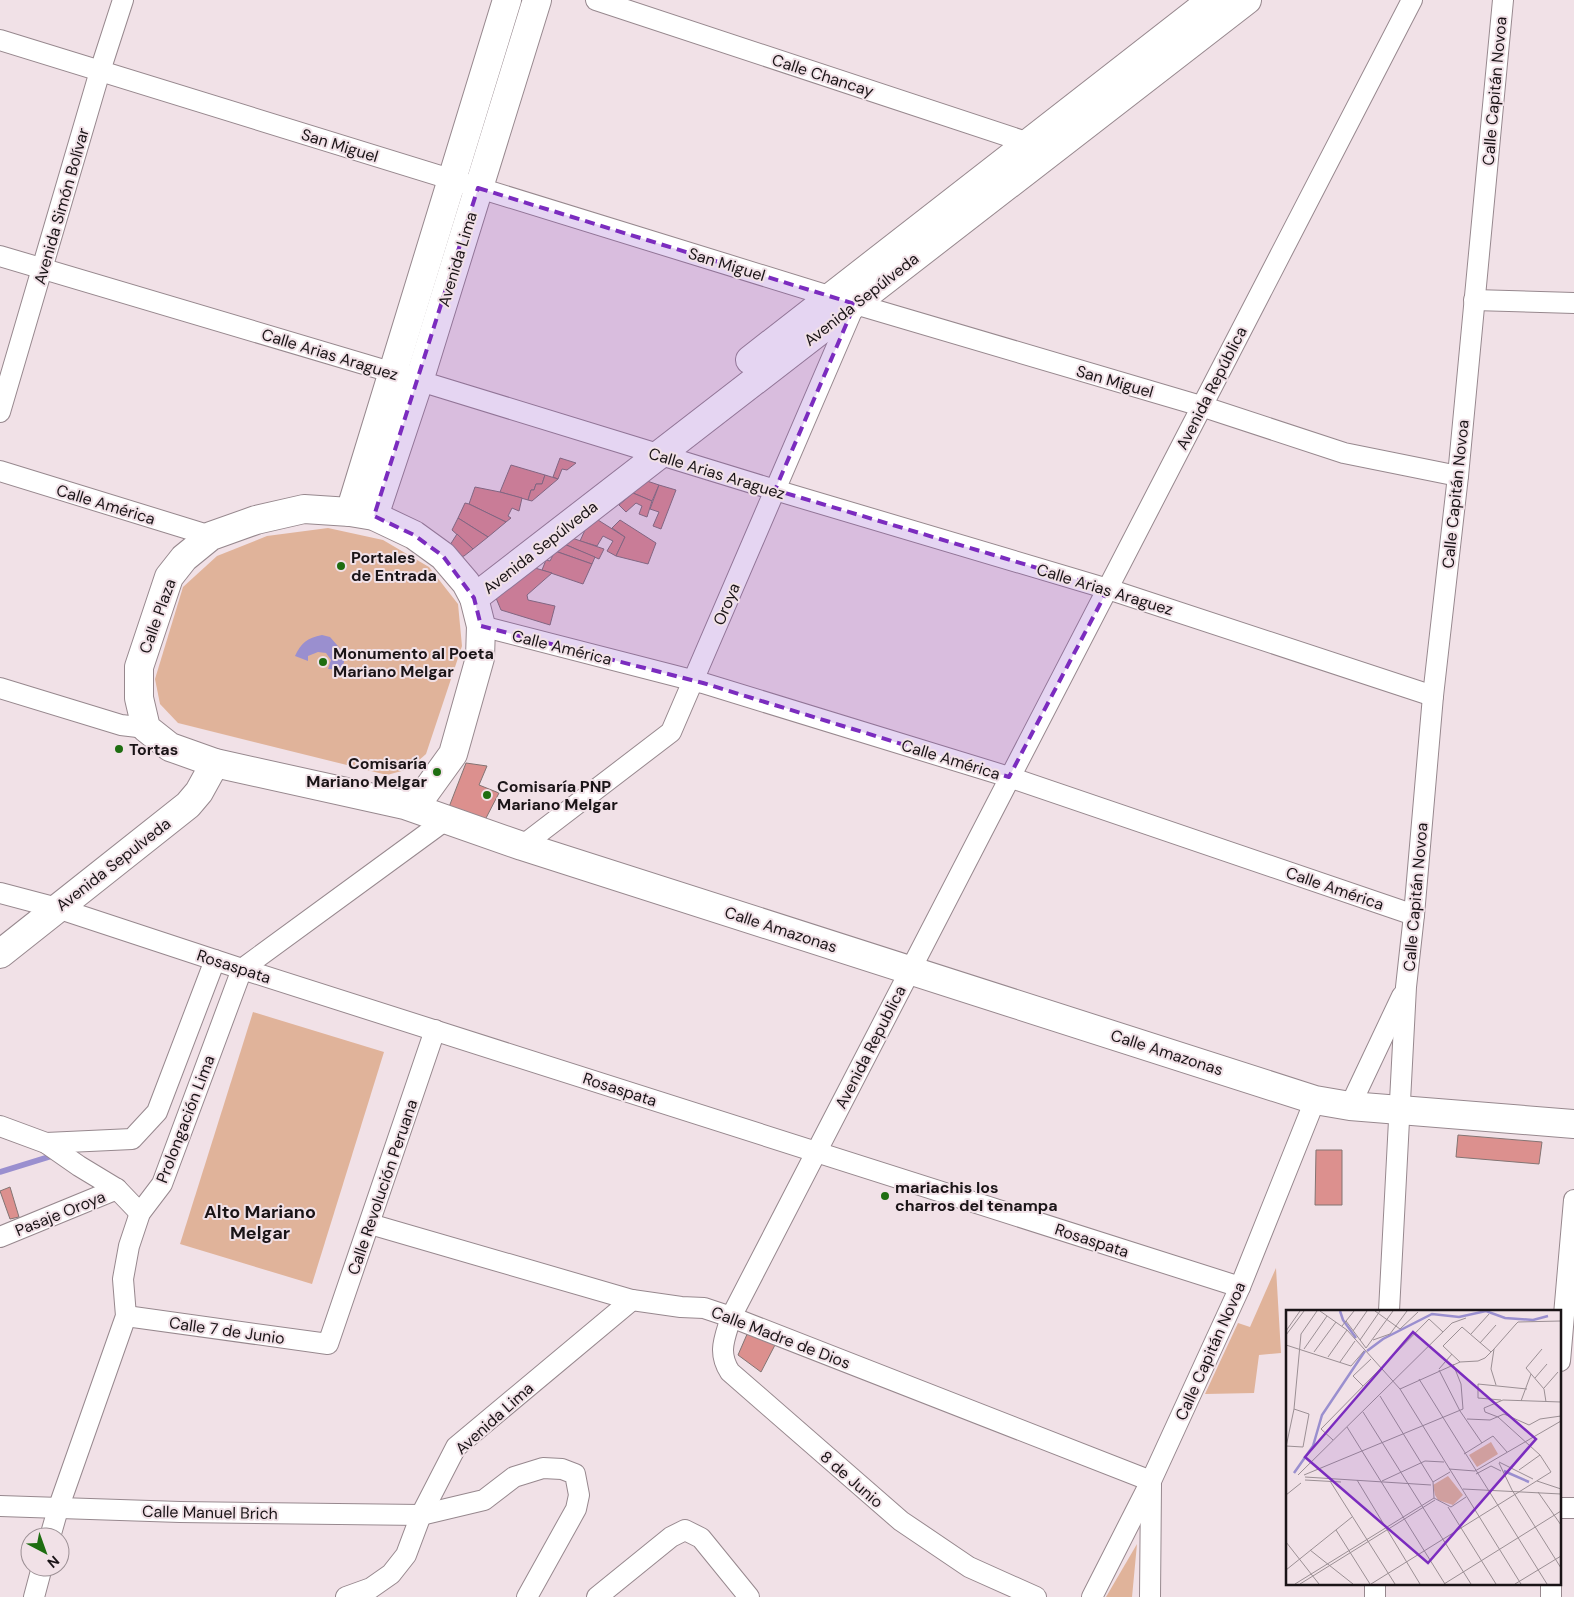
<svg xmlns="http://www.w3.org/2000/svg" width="1574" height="1597" viewBox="0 0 1574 1597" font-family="'DM Sans',sans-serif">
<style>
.green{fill:#e0b39a}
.water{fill:#9a8fcf}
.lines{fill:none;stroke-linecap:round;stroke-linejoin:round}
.stream{stroke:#9a8fcf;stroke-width:5.5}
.building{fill:#dc908e;stroke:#837473}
.street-casing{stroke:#97888e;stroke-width:22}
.secondary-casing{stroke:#97888e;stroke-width:30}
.street{stroke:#fff;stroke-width:20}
.secondary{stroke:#fff;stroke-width:28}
.marked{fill:#7b2cbf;fill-opacity:0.2;stroke:#7b2cbf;stroke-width:4;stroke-dasharray:10 6;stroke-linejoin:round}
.poi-dot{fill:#1e6d11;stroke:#f1e1e7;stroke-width:2}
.labels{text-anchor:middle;stroke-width:4;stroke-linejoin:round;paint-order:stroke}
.street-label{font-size:16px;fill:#1a1417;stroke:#f1e1e7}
.poi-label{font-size:16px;font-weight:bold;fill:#1a1417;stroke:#f1e1e7;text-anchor:start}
.neighbourhood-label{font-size:18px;font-weight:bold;fill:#1a1417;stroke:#f1e1e7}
.inset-river{fill:none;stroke:#9a8fcf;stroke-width:2.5}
.inset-road{fill:none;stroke:#9b8f94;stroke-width:1}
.view{fill:#7b2cbf;fill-opacity:0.15;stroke:#7b2cbf;stroke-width:2.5}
.inset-edge{fill:none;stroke:#1a1417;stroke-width:2.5}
</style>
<rect width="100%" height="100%" fill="#f1e1e7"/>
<g class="green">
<polygon points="328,528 383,540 429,567 458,604 462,646 426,754 409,769 387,775 178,723 160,704 155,679 183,587 217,556 267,536"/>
<polygon points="253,1012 384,1052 312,1284 180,1244"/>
<polygon points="1276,1268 1281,1353 1259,1355 1254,1393 1205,1394 1238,1323 1250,1327"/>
<polygon points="1137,1544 1132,1597 1106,1597"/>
</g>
<path class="water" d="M322 635 330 637 344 653V662L341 670 328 669 331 660 326 653 318 652 308 656V661L295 656C301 643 307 638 322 635Z"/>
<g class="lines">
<polyline class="stream" points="0,1172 55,1155"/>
</g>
<g class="building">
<polygon points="560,458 576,463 567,470 562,469 558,479 553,477"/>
<polygon points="511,465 545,475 542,484 536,484 534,490 531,490 528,500 500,492"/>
<polygon points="545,475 558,479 532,501 528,500 531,490 534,490 536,484 542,484"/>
<polygon points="647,481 659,485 652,501 633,493"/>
<polygon points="659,485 676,490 661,529 653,526 659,512 650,509"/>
<polygon points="475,487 500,492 522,498 519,511 512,508 508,516 511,518 506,522 469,504"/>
<polygon points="633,493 652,501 647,517 639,514 642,506 636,503 626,512 619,505"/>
<polygon points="465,503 469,504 506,522 488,537 458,518"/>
<polygon points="458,518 488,537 473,549 452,530"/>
<polygon points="598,520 625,537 616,556 607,551 613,541 603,536 597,546 580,541 585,530"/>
<polygon points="620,520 656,543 648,564 616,556 625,537 612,528"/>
<polygon points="457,534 473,549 464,556 460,557 450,545"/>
<polygon points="572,538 604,549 599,559 564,544"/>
<polygon points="564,544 595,557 592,564 555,551"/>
<polygon points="555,551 592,564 583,584 542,570 546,560 550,561"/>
<polygon points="535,568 552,573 527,595 528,600 555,606 550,625 501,610 496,598"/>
<polygon points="466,763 487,766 479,785 499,793 485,820 449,807"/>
<polygon points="1458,1135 1542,1142 1539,1164 1456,1157"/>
<polygon points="1316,1150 1342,1150 1342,1205 1315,1205"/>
<polygon points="10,1187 19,1217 10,1219 0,1191"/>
<polygon points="748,1332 775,1345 761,1372 738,1355"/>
</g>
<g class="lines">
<g class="street-casing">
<g id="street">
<polyline points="596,0 1029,143 1035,149"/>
<polyline points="0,40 855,304 1201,406 1344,453 1458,476"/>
<polyline points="0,256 394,373 775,490 1108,589 1433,696"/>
<polyline points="1474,300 1574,303"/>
<polyline points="0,412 100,71 123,0"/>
<polyline points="0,471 211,536"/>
<polyline points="481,626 703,683 1009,777 1414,915"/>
<polyline points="0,688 121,725 146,728"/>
<polyline points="522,846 671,732 855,304"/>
<polyline points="0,893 57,908 242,969 1240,1287"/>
<polyline points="1350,1106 1402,996"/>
<polyline points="0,1126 46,1143 79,1166 117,1189"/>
<polyline points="46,1143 132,1139 157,1112 215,960"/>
<polyline points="370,1224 632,1300 681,1307 704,1308 731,1317 1151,1481"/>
<polyline points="0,1237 117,1189 140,1213"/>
<polyline points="1389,1311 1406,987 1414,915 1433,696 1458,476 1503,0"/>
<polyline points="126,1316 328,1344 435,1030"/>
<polyline points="1560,1361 1574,1200"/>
<polyline points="0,1506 180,1512 421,1515 484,1500 514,1477 543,1468 562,1469 575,1474 579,1495 576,1509 527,1597"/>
<polyline points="1560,1508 1574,1508"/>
<polyline points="50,1537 58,1509 126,1316 123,1279 129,1246 140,1213 162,1184 242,969 447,819"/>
<polyline points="34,1597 42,1567"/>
<polyline points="346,1597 371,1588 391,1574 406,1555 421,1515 456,1447 632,1300"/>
<polyline points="597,1597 671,1537 685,1530 701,1538 749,1597"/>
<path d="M1036 1597 969 1567 901 1521 730 1372C717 1352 725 1338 731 1317 957 878 1184 439 1412 0"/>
<polyline points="1092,1597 1151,1481 1240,1287 1315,1100"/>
<polyline points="1150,1597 1151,1485"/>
<polyline points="1375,1597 1375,1583"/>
<polyline points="1551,1597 1551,1583"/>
</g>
</g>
<g class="secondary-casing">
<g id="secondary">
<polyline points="750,360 1212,0"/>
<polyline points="350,512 507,0"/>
<polyline points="374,516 419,381 537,0"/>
<polyline points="474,598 1247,0"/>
<polyline points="414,808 453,754 480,658 481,626 474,598 466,583 443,556 414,535 374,516 350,512 304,509 256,520 211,536 184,558 169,577 139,667 139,698 146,728 170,747 215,763 405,805 522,846 1315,1100 1350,1106 1574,1124"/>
<polyline points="0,954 188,805 199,792 215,763"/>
</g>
</g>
<use href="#street" class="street"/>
<use href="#secondary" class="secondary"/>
</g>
<path class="marked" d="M478 188 855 304 775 490 1108 589 1009 777 703 683 481 626 474 598 443 556 414 535 374 516Z"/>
<g class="poi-dot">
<circle cx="341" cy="566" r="5"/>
<circle cx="323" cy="662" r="5"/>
<circle cx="119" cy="749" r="5"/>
<circle cx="437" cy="772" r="5"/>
<circle cx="487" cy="795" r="5"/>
<circle cx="885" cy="1196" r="5"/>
</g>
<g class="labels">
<g class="street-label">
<text transform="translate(823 75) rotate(18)" y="6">Calle Chancay</text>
<text transform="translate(1494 91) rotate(-85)" y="6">Calle Capitán Novoa</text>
<text transform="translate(340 145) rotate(17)" y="6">San Miguel</text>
<text transform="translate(61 206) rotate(-74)" y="6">Avenida Simón Bolívar</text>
<text transform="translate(457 259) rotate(-73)" y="6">Avenida Lima</text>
<text transform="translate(727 264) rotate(17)" y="6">San Miguel</text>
<text transform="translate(861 299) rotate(-38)" y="6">Avenida Sepúlveda</text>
<text transform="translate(330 354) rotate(17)" y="6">Calle Arias Araguez</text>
<text transform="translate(1115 381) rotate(16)" y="6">San Miguel</text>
<text transform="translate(1211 388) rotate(-63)" y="6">Avenida República</text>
<text transform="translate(717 473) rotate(17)" y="6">Calle Arias Araguez</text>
<text transform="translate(1455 494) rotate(-84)" y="6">Calle Capitán Novoa</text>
<text transform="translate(106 504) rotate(17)" y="6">Calle América</text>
<text transform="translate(540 547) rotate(-38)" y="6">Avenida Sepúlveda</text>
<text transform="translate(1105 589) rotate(17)" y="6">Calle Arias Araguez</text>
<text transform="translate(726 604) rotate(-67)" y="6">Oroya</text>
<text transform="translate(157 616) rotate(-70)" y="6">Calle Plaza</text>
<text transform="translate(562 647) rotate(14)" y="6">Calle América</text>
<text transform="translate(951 759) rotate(17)" y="6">Calle América</text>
<text transform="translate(113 864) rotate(-38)" y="6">Avenida Sepulveda</text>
<text transform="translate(1335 888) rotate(19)" y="6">Calle América</text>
<text transform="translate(1415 897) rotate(-85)" y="6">Calle Capitán Novoa</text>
<text transform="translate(781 929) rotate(18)" y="6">Calle Amazonas</text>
<text transform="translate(234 966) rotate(18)" y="6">Rosaspata</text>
<text transform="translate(870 1047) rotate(-63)" y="6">Avenida Republica</text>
<text transform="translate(1167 1052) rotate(18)" y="6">Calle Amazonas</text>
<text transform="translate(620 1089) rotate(18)" y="6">Rosaspata</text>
<text transform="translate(185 1119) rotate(-69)" y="6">Prolongación Lima</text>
<text transform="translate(382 1187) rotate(-71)" y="6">Calle Revolución Peruana</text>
<text transform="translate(60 1213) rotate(-22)" y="6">Pasaje Oroya</text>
<text transform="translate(1092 1240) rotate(18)" y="6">Rosaspata</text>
<text transform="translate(227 1330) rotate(8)" y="6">Calle 7 de Junio</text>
<text transform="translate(781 1337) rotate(21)" y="6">Calle Madre de Dios</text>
<text transform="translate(1210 1351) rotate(-66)" y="6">Calle Capitán Novoa</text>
<text transform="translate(494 1418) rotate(-42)" y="6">Avenida Lima</text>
<text transform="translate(852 1479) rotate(41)" y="6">8 de Junio</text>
<text transform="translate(210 1512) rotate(1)" y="6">Calle Manuel Brich</text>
</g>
<g class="poi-label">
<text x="351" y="563">Portales<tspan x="351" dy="18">de Entrada</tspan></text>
<text x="333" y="659">Monumento al Poeta<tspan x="333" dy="18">Mariano Melgar</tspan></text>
<text x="129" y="755">Tortas</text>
<text x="427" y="769" text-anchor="end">Comisaría<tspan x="427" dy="18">Mariano Melgar</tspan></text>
<text x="497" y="792">Comisaría PNP<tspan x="497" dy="18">Mariano Melgar</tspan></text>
<text x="895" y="1193">mariachis los<tspan x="895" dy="18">charros del tenampa</tspan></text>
</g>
<g class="neighbourhood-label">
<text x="260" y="1218">Alto Mariano<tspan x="260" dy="21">Melgar</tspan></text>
</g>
</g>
<g transform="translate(1286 1310)">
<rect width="275" height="275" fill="#f1e1e7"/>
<path d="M205 132 212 144 191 157 183 145ZM162 166 177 185 167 195 152 190 149 185 147 175Z" fill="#e0b39a"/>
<path class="inset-river" d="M54 1 57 10 70 28M81 41 97 29 146 4 173 7 200 1 219 8 247 10 262 6M218 161 243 172M8 163 27 136 36 105 79 41"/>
<path class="inset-road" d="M34 1 61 20 114 79 235 274M89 1 114 19 132 2M60 11 80 38 107 1M56 16 68 1M0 21 14 1M67 21 81 1M185 24 203 4M0 25 18 1M74 30 94 1M87 30 104 24 121 1M194 33 210 15M0 35 65 56 78 41M18 39 41 6M208 39 205 59 210 75M256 39 240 58 258 79 260 92M28 42 50 12M205 42 176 17 157 36 174 52 192 51 199 48 208 39 230 14 232 12 275 11M42 47 61 20M54 52 69 31M153 59 166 44M153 60 174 101 196 133M249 68 261 54M133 69 261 274M77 76 67 66 85 49M258 78 272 62M114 79 174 52M94 86 147 172M215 90 192 88V74L241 79M235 91 245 64M77 102 185 274M181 109 204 110 218 104 243 115 254 109 275 106M61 117 159 274M47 130 35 119 143 9 157 22M0 136 17 137 23 104 8 99M0 137 8 99 15 24 31 1M178 144 207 126 221 142M213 152 247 169M213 153 226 180 275 258M163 159 189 161 275 111M233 160 254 145M164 162 147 172 148 188 165 197 180 187M190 164 205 156 215 161M12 165 166 13 180 8M18 165 177 99 175 74 167 54M19 167 145 175M19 170 55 172M71 170 134 274M44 171 109 274M96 171 139 151 158 152M251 171 275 179M177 179 275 184M252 182 275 215M0 185 15 173M162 197 210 274M50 220 84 274M0 232 33 274M24 240 67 274M0 260 66 207M9 274 148 188M14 274 149 190M85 274 265 162 254 145 212 107 199 102 198 98 217 90 275 92M158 274 275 201M229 274 275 246"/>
<path class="view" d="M127 22 250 129 142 253 19 147Z"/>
<rect width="275" height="275" class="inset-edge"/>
</g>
<g transform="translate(45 1552) rotate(139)"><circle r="24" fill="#f1e1e7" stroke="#9b8f94"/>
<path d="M0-4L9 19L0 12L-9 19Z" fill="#1e6d11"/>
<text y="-8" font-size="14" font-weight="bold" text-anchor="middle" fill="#1a1417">N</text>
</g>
</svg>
